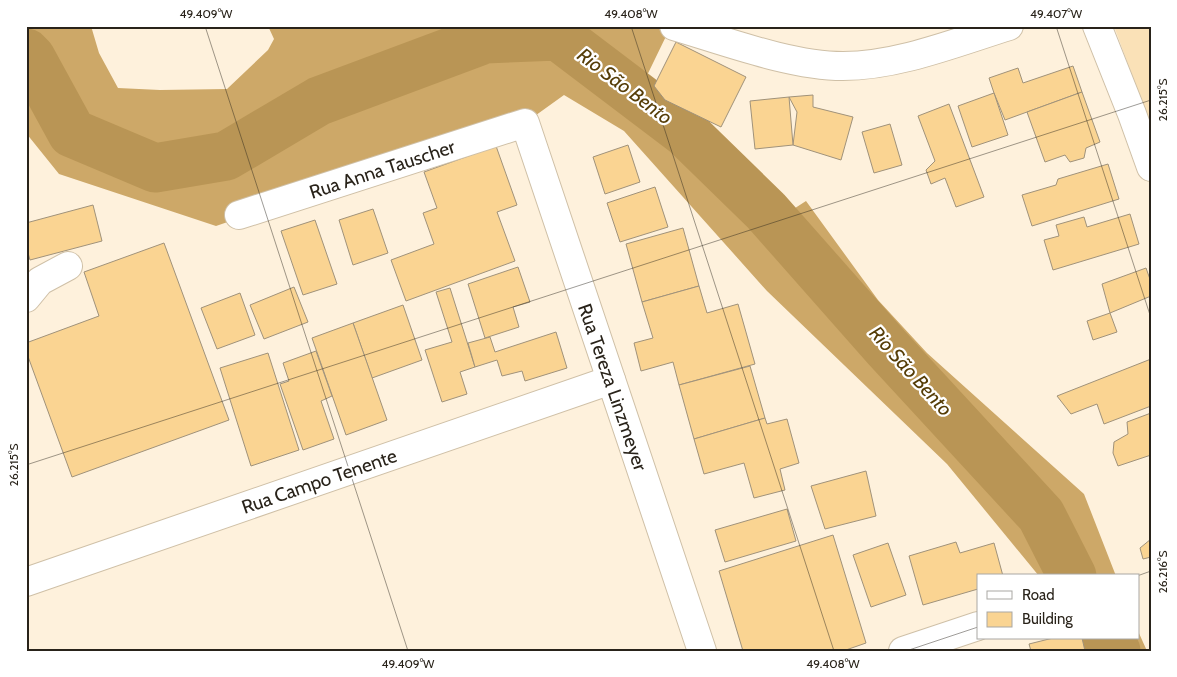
<svg xmlns="http://www.w3.org/2000/svg" width="1177" height="677" viewBox="0 0 1177 677" font-family="Cabin,sans-serif">
<style>
.green{fill:#fae1b7}
.forest{fill:#cda868}
.lines{fill:none;stroke-linecap:round;stroke-linejoin:round}
.river{stroke:#b99555;stroke-width:49}
.building{fill:#fad492;stroke:#a0927a}
.minor-casing{stroke:#cfc0a7;stroke-width:30}
.minor{stroke:#fff;stroke-width:28}
.ticks{fill:none;stroke:#29231a;stroke-width:1;stroke-opacity:0.45}
.labels{text-anchor:middle;stroke-width:4.5;stroke-linejoin:round;paint-order:stroke}
.street-label{font-size:19px;fill:#29231a;stroke:#fff}
.water-label{font-size:20px;font-style:italic;fill:#563d07;stroke:#fff}
.neatline{fill:none;stroke:#29231a;stroke-width:2}
.ticks-label{font-size:12px;text-anchor:middle;fill:#29231a}
</style>
<rect width="100%" height="100%" fill="#fef1dc"/>
<polygon class="green" points="1114,26 1151,26 1151,127"/>
<g class="forest">
<polygon points="26,26 91,26 99,53 118,88 160,90 227,89 268,50 274,39 268,26 671,26 637,96 687,133 775,221 806,201 878,300 927,353 1084,494 1116,576 1039,576 947,464 767,291 624,131 564,95 525,123 397,164 216,226 59,174 26,133"/>
<polygon points="1138,631 1147,651 1095,651 1093,647 1104,638 1138,638"/>
</g>
<g class="lines">
<g class="river">
<polyline points="26,53 31,58 72,133 155,168 226,156 319,101 485,39 558,36 686,133 766,211 887,348 1041,515 1072,576"/>
<polyline points="1105,638 1116,651"/>
</g>
</g>
<g class="building">
<polygon points="676,42 746,77 721,127 665,100 654,86"/>
<polygon points="1073,66 1082,92 1005,120 994,93 989,78 1018,68 1023,83"/>
<polygon points="1082,92 1100,142 1086,148 1084,158 1070,162 1065,155 1045,162 1027,112"/>
<polygon points="994,93 1008,135 972,147 958,106"/>
<polygon points="813,95 813,107 853,117 841,160 793,145 797,112 789,97"/>
<polygon points="789,97 793,145 755,149 750,101"/>
<polygon points="949,104 984,197 956,207 945,178 931,184 926,170 935,161 918,116"/>
<polygon points="890,124 902,165 874,173 862,132"/>
<polygon points="628,145 640,182 605,194 593,157"/>
<polygon points="496,146 517,205 497,212 515,261 406,301 391,260 434,244 423,213 437,208 424,172"/>
<polygon points="1108,164 1119,199 1032,226 1022,195 1056,185 1058,179"/>
<polygon points="655,187 668,227 620,242 607,203"/>
<polygon points="93,205 102,241 30,260 26,246 26,223"/>
<polygon points="373,209 388,253 353,265 339,220"/>
<polygon points="1130,214 1139,244 1053,270 1044,240 1059,236 1056,225 1084,217 1087,227"/>
<polygon points="315,220 337,284 303,295 281,231"/>
<polygon points="683,228 699,286 642,302 626,244"/>
<polygon points="164,243 229,420 72,477 26,351 26,343 99,316 84,272"/>
<polygon points="518,267 530,302 513,307 519,327 485,338 468,284"/>
<polygon points="1146,268 1151,282 1151,296 1110,313 1102,284"/>
<polygon points="699,286 707,313 738,304 755,364 679,385 673,362 641,371 634,343 653,338 642,302"/>
<polygon points="294,287 308,322 264,339 250,305"/>
<polygon points="450,288 475,367 460,372 467,394 442,402 425,350 452,342 436,292"/>
<polygon points="240,293 255,335 217,349 201,308"/>
<polygon points="403,305 422,360 372,378 353,323"/>
<polygon points="1110,313 1117,332 1093,340 1087,321"/>
<polygon points="353,323 387,420 346,435 312,338"/>
<polygon points="556,332 567,368 525,381 522,371 502,376 497,360 475,367 468,343 490,337 495,352"/>
<polygon points="316,351 332,396 321,401 334,439 303,450 280,384 289,381 283,363"/>
<polygon points="268,353 299,450 251,466 220,368"/>
<polygon points="1151,359 1151,406 1104,424 1097,404 1071,414 1057,396"/>
<polygon points="750,366 765,418 694,439 679,385"/>
<polygon points="1151,413 1151,455 1118,466 1113,453 1114,442 1128,434 1127,422"/>
<polygon points="765,418 767,424 787,419 799,463 780,469 785,490 754,498 744,463 704,474 694,439"/>
<polygon points="866,471 876,516 825,529 811,486"/>
<polygon points="787,509 796,541 725,562 715,530"/>
<polygon points="833,535 866,643 843,651 743,651 719,571"/>
<polygon points="1151,539 1151,557 1143,559 1140,548"/>
<polygon points="956,542 960,553 994,543 1003,576 978,576 978,589 923,605 909,556"/>
<polygon points="888,543 906,595 871,607 853,555"/>
<polygon points="1053,638 1082,638 1085,651 1031,651 1029,644"/>
</g>
<g class="lines">
<g class="minor-casing">
<g id="minor">
<path d="M674 26C725 41 791 66 843 66 898 66 957 42 1009 26"/>
<polyline points="1097,26 1132,114 1151,167"/>
<polyline points="239,215 525,123 702,651"/>
<polyline points="26,298 40,281 68,266"/>
<polyline points="26,582 611,380"/>
<polyline points="903,651 978,626"/>
</g>
</g>
<use href="#minor" class="minor"/>
</g>
<path class="ticks" d="M205 26 408 651M631 26 834 651M1056 26 1151 318M26 465 1151 100M1137 576 1151 571M906 651 978 627"/>
<g class="labels">
<g class="street-label">
<text transform="translate(382 169) rotate(-18)" y="7">Rua Anna Tauscher</text>
<text transform="translate(613 387) rotate(71)" y="7">Rua Tereza Linzmeyer</text>
<text transform="translate(319 481) rotate(-19)" y="7">Rua Campo Tenente</text>
</g>
<g class="water-label">
<text transform="translate(625 86) rotate(37)" y="7">Rio São Bento</text>
<text transform="translate(911 371) rotate(48)" y="7">Rio São Bento</text>
</g>
</g>
<rect width="1177" height="677" fill="none" stroke="#ffffff" stroke-width="55"/>
<rect x="977" y="574" width="162" height="65" fill="#ffffff" stroke="#a9a7a3"/>
<rect x="987" y="591" width="25" height="8" fill="#ffffff" stroke="#a9a7a3"/>
<text x="1022" y="600" font-size="15" fill="#29231a">Road</text>
<rect x="987" y="612" width="25" height="15" fill="#fad492" stroke="#a9a7a3"/>
<text x="1022" y="624" font-size="15" fill="#29231a">Building</text>
<rect x="28" y="28" width="1122" height="622" class="neatline"/>
<g class="ticks-label">
<text x="206" y="18">49.409°W</text>
<text x="631" y="18">49.408°W</text>
<text x="1056" y="18">49.407°W</text>
<text transform="translate(1163 100) rotate(-90)" y="4">26.215°S</text>
<text transform="translate(14 465) rotate(-90)" y="4">26.215°S</text>
<text transform="translate(1163 572) rotate(-90)" y="4">26.216°S</text>
<text x="408" y="668">49.409°W</text>
<text x="833" y="668">49.408°W</text>
</g>
</svg>
